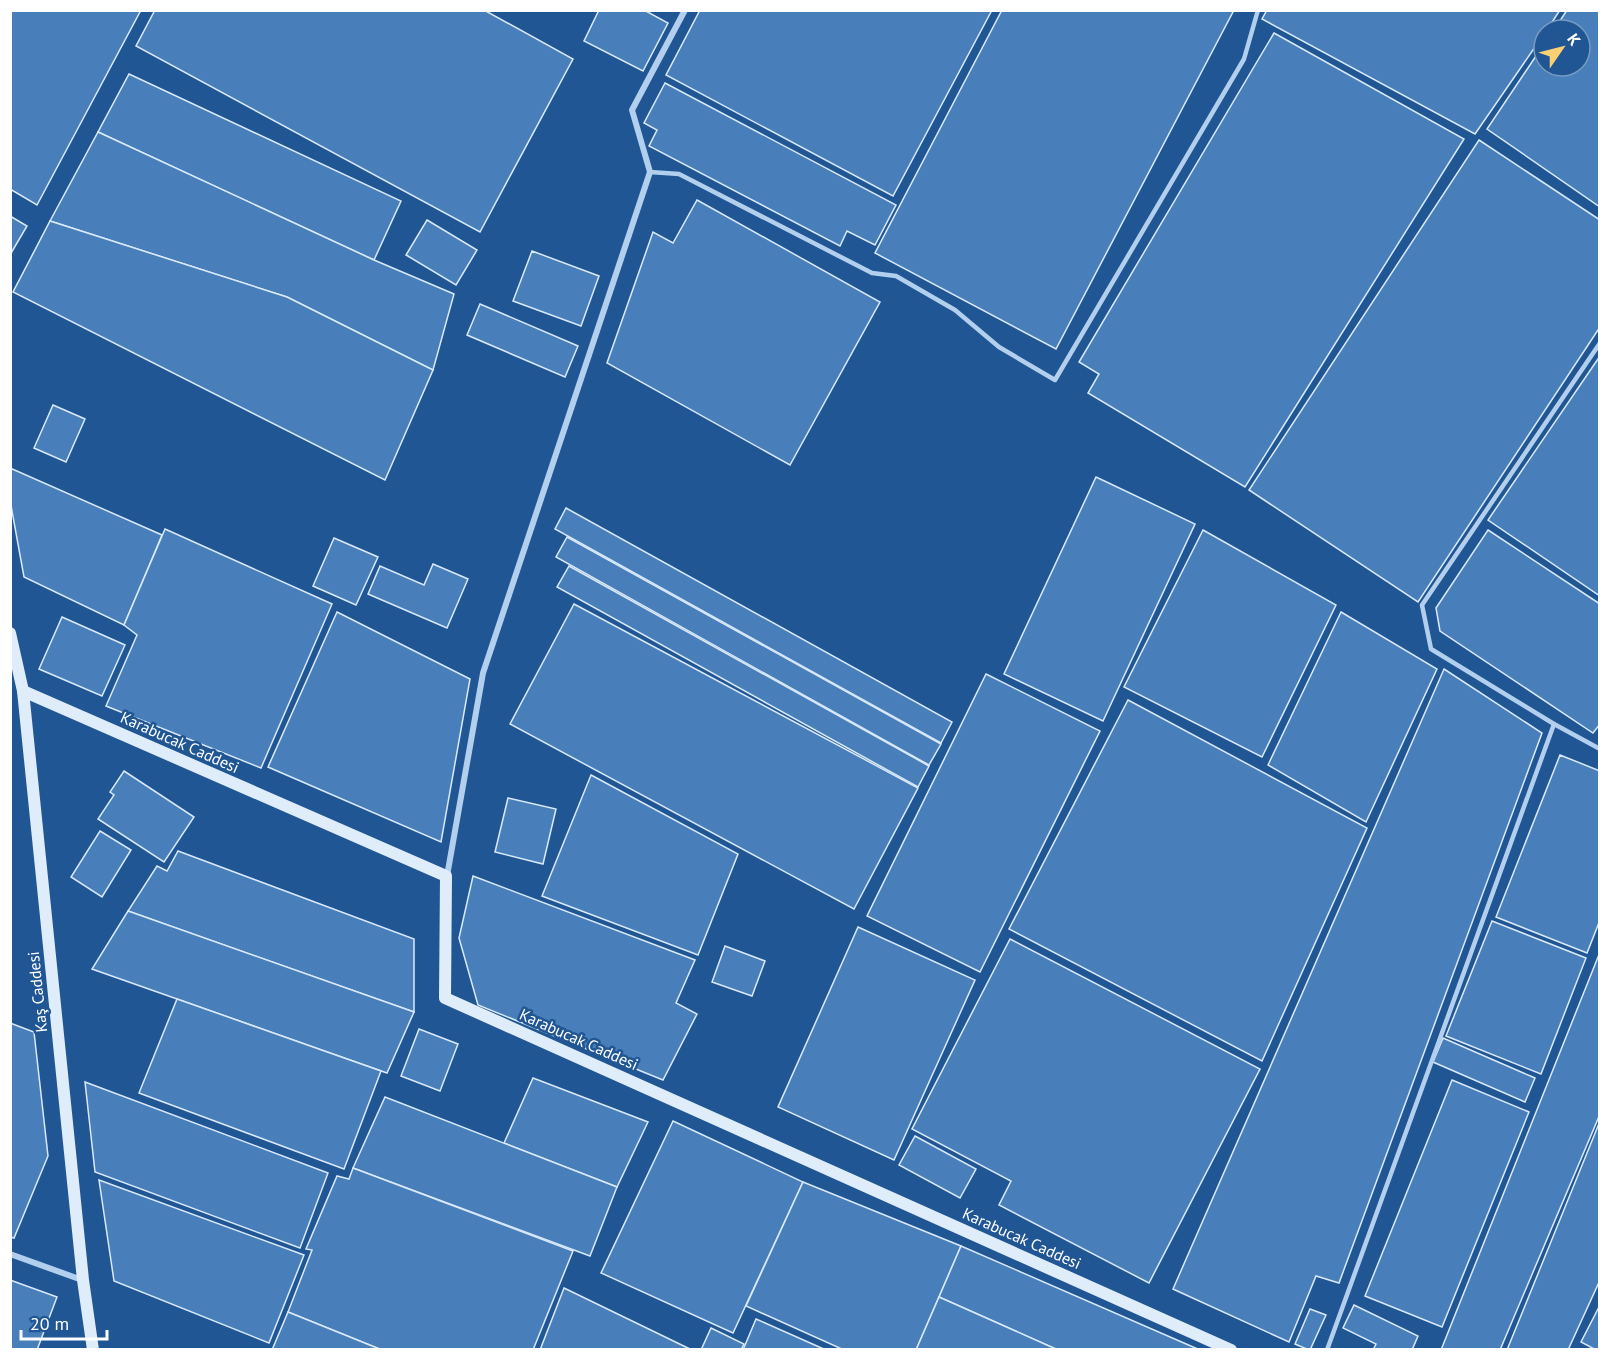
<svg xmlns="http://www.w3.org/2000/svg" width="1610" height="1360" viewBox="0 0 1610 1360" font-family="'PT Sans',sans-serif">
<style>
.building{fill:#487fba;stroke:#d9e9fa;stroke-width:1.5}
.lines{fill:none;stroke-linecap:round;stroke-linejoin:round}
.lane{stroke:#b3cfee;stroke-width:4.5}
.street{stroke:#b3cfee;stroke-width:6}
.secondary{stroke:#dfecfa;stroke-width:12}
.labels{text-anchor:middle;stroke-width:5;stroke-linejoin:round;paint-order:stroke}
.street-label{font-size:16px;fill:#fff;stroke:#205694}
</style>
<rect width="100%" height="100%" fill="#205694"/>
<g class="building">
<polygon points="10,10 141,10 37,205 10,189"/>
<polygon points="155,10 484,10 573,59 480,232 136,46"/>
<polygon points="599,10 644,10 668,23 643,71 584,41"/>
<polygon points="700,10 992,10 893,196 666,75"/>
<polygon points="1002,10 1234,10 1056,349 875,253"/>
<polygon points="1267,10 1560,10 1547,30 1544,30 1544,34 1475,134 1262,19"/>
<polygon points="1567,10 1600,10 1600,207 1487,129 1544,44 1544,66 1580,66 1580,30 1554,30"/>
<polygon points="1274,33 1464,139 1245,487 1088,393 1099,374 1079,362"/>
<polygon points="129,74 401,201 374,260 98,132"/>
<polygon points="665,83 896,205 875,245 847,231 840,246 649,146 657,130 644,123"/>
<polygon points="98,132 374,260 454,294 433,370 287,297 50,221"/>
<polygon points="1479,140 1600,220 1600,327 1418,602 1249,490"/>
<polygon points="697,200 880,302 790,465 607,363 653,232 673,243"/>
<polygon points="10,216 27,226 10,255"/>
<polygon points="427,220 477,250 456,285 406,255"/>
<polygon points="50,221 287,297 433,370 385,480 13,292"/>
<polygon points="532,251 599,276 581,326 513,301"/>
<polygon points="480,304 578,346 565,377 467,335"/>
<polygon points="1600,356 1600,596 1488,520"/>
<polygon points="53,405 85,419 66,462 34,448"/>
<polygon points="10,468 162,535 124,625 24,577 10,500"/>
<polygon points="1096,477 1195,524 1103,721 1004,674"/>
<polygon points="566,508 952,722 941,743 555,529"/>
<polygon points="165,529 332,604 261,768 106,706 137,635 124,625"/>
<polygon points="1203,530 1336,605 1262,757 1124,687"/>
<polygon points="1488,530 1600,604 1600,724 1593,733 1440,631 1436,608"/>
<polygon points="567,537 941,744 929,765 556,557"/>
<polygon points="334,538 378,557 356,605 313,586"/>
<polygon points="433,564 468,579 447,628 368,594 380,566 424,585"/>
<polygon points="569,566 929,766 918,787 557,587"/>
<polygon points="574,604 918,788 854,909 510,724"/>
<polygon points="337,612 470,679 441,842 268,767"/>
<polygon points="1341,612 1437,669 1366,822 1268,765"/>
<polygon points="62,617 125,645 102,696 39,669"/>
<polygon points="1444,669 1542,733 1339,1283 1316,1276 1289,1342 1173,1289"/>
<polygon points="986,674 1100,731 980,972 867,916"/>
<polygon points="1128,700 1367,828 1262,1061 1009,929"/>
<polygon points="1560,755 1600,771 1600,920 1587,953 1496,917"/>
<polygon points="124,771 194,817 164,862 98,819 114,795 110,792"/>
<polygon points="591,775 738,854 698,955 542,896"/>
<polygon points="508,798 556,809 543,864 495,852"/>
<polygon points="100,831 131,850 102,897 71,877"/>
<polygon points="178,851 414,939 414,1012 128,911 157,866 167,871"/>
<polygon points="473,876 695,960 676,1003 697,1014 663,1080 478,1005 459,938"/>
<polygon points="128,911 414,1012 387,1073 92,969"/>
<polygon points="1492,921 1586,958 1541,1074 1446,1036"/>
<polygon points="858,927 975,980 894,1160 778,1107"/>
<polygon points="1010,939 1260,1069 1149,1283 999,1205 1011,1181 912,1129"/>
<polygon points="725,946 765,961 752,996 712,982"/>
<polygon points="1600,952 1600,1114 1500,1350 1441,1350"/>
<polygon points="177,999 381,1071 344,1169 139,1093"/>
<polygon points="10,1023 34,1032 48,1156 14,1238 10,1237"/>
<polygon points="419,1029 458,1044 440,1091 401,1076"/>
<polygon points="1443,1038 1535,1078 1525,1102 1433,1062"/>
<polygon points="533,1078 648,1122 617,1187 504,1143"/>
<polygon points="1452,1080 1529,1112 1442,1327 1365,1296"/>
<polygon points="85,1082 328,1173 300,1248 95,1172"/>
<polygon points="385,1097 617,1187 590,1256 353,1168"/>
<polygon points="673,1121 803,1182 733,1333 601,1273"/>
<polygon points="1600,1121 1600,1280 1568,1350 1507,1350"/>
<polygon points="915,1136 976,1169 960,1198 899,1165"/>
<polygon points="353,1168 573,1251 533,1350 382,1350 288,1312 312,1250 306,1249 337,1176 349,1179"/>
<polygon points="99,1180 304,1255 269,1343 114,1281"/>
<polygon points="803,1182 961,1246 916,1350 844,1350 746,1306"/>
<polygon points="961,1246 1200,1350 1058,1350 939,1297"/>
<polygon points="10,1280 57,1297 37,1350 10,1350"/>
<polygon points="564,1288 692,1350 540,1350"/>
<polygon points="939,1297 1058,1350 916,1350"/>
<polygon points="1354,1305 1418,1336 1412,1350 1373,1350 1376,1344 1343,1328"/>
<polygon points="1600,1305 1600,1350 1596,1350 1581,1342"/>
<polygon points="1310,1309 1326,1315 1310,1350 1309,1350 1295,1344"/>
<polygon points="288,1312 382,1350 272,1350"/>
<polygon points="756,1319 826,1350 743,1350"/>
<polygon points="711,1328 744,1344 741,1350 701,1350"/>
</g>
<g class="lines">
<g class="lane">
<polyline points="650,172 679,174 872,273 896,276 955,310 999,347 1055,380 1244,59 1258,10"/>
<polyline points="1600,343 1422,605 1431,649 1554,724 1600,749"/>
<polyline points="1327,1350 1554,724"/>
</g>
<g class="street">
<polyline points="447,876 483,673 650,172 632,110 685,10"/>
<polyline points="10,1254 82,1280"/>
</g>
<g class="secondary">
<polyline points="10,633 23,691 83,1280 93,1350"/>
<polyline points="23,691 446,876 445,998 1231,1350"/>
</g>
</g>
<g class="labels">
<g class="street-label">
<text transform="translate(180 742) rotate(24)" y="6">Karabucak Caddesi</text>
<text transform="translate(37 992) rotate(-96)" y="6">Kaş Caddesi</text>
<text transform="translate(579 1039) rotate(24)" y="6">Karabucak Caddesi</text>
<text transform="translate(1022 1238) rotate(24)" y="6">Karabucak Caddesi</text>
</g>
</g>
<rect width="1610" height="1360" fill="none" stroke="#ffffff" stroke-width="24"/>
<g transform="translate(1562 48) rotate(55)"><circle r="28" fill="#205694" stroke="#799abf" stroke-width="1.5"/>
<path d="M0-4.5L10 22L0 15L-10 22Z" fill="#fbd073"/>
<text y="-9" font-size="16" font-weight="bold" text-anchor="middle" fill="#ffffff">K</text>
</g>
<path d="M21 1330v9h86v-9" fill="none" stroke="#ffffff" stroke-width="3"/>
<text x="30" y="1330" font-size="18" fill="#ffffff" stroke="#205694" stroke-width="4.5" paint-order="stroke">20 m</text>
</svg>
